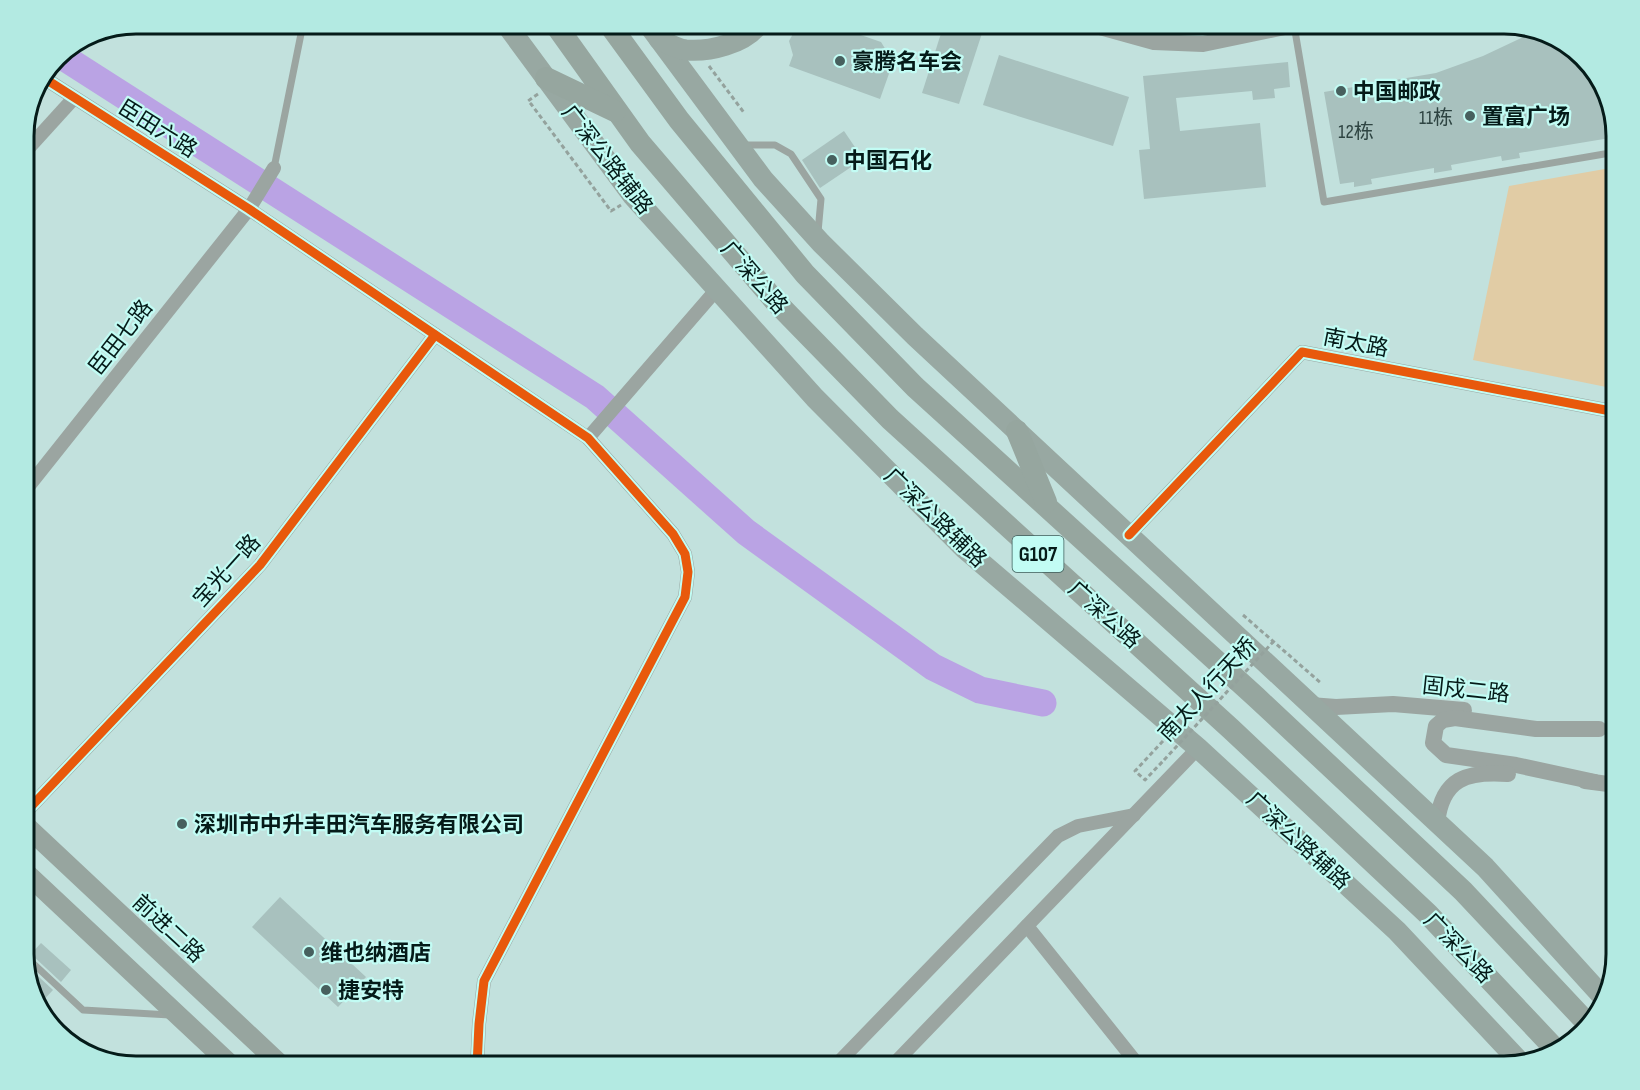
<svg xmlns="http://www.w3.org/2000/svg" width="1640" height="1090" viewBox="0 0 1640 1090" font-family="'Sofia Sans Condensed','Noto Sans SC',sans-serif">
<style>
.green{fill:#e1cca5}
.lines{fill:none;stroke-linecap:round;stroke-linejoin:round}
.river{stroke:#baa3e4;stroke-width:27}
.building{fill:#a8c1be}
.path{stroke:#94a29d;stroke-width:3;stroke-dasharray:4.5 3;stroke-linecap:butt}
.service{stroke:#9ba5a1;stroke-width:7}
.minor{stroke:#9ba5a1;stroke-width:14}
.tertiary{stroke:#9ba5a1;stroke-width:16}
.secondary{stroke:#97a59f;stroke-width:20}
.primary{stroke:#98a8a2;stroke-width:21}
.trunk{stroke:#96a69f;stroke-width:22}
.path-bridge{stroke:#94a29d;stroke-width:3;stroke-dasharray:4.5 3;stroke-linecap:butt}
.cycleway-casing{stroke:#c2fcf4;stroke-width:13}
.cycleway{stroke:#e8590c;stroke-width:9}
.poi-dot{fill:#47605e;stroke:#c2fcf4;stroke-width:2}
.labels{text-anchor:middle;stroke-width:4.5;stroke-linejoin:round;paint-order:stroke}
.number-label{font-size:20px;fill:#2e4442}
.shield{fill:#c2fcf4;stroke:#3e5e5b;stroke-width:1.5}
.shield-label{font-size:21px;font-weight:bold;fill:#051b19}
.poi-label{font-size:22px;font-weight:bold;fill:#051b19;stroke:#c2fcf4;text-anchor:start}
.street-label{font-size:22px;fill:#051b19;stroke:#c2fcf4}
.rim{fill:none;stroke:#051b19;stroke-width:3}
</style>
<rect width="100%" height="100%" fill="#c2e1dd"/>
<polygon class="green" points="1616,167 1616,389 1473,360 1509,186"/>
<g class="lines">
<polyline class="river" points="60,55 595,397 746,532 933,667 980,690 1043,703"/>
</g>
<g class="building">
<polygon points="805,24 829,24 881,42 889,55 891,68 880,99 789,66 793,55 789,41 794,32 804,28"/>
<polygon points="944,24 985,24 959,104 922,93"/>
<polygon points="1532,33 1566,43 1604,86 1616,137 1519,153 1520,158 1502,161 1501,156 1451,165 1452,170 1434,173 1434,168 1371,179 1372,184 1354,187 1354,182 1340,184 1324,92 1436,73 1483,56"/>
<polygon points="999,55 1129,97 1113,146 983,105"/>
<polygon points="1288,62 1290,87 1274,89 1275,98 1253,100 1252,91 1176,98 1180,131 1260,123 1266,187 1144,199 1139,150 1150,149 1143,76"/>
<polygon points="844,131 863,159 820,188 802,160"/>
<polygon points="280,897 366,977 338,1007 252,927"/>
<polygon points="41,943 71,970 61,982 31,954"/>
<polygon points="25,964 53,990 38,1006 28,974"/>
</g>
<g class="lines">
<g class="path">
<polyline points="709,66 745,114"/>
<polyline points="538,94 528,101 531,104 611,211 621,205"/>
<polyline points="1243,615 1322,684"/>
<polyline points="1163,741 1135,771 1145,780 1164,760"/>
</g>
<g class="service">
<polyline points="1294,25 1324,202 1616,152"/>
<polyline points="743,145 775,145 791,154 821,199 818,232"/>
<polyline points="274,168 303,24"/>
<polyline points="24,955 83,1010 170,1015"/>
</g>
<g class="minor">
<polyline points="47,80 249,209 588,438 673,534 685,554 688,572 685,597 484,981 479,1024 477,1066"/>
<polyline points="24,153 74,98"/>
<polyline points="588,438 717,289"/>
<polyline points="24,492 249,209 274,168"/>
<polyline points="1129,535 1302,352 1616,412"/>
<polyline points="24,814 260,565 435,335"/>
<polyline points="1027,926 1139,1066"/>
<polyline points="835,1066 1058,836 1078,826 1134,815"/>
<polyline points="892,1066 1198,748"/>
</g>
<g class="tertiary">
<polyline points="1089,24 1154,42 1203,44 1299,24"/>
<polyline points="1310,705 1336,707 1393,704 1464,710"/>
<polyline points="1585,781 1616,785"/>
<polyline points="1595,782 1516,765 1446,755 1433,743 1436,726 1443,720 1455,718 1536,729 1599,729"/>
<path d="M1437 823C1442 778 1467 771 1508 774"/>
</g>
<g class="secondary">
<polyline points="24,824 282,1066"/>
<polyline points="24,871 232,1066"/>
</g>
<g class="primary">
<polyline points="506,24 633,196 815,398 965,549 1198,748 1397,931 1520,1062"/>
<polyline points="648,24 763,179 821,243 915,336 1485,867 1603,997"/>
<path d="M659 39C667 43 677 49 686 50 709 52 744 44 759 24"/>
</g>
<g class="trunk">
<polyline points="555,24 640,143 775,301 890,419 1231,729 1428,914 1557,1051"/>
<polyline points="609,24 679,120 805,274 915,387 1256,697 1463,891 1588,1024"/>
<polyline points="546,78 615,111"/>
<polyline points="1017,431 1046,502"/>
</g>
<polyline class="path-bridge" points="1164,760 1273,642"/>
<g class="cycleway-casing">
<g id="cycleway">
<polyline points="47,80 249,209 588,438 673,534 685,554 688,572 685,597 484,981 479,1024 477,1066"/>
<polyline points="1129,535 1302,352 1616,412"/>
<polyline points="24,814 260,565 435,335"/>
</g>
</g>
<use href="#cycleway" class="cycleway"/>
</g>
<g class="poi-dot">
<circle cx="840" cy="61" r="6"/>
<circle cx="1341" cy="91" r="6"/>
<circle cx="1470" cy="116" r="6"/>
<circle cx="832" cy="160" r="6"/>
<circle cx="182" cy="824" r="6"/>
<circle cx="309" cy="952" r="6"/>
<circle cx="326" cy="990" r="6"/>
</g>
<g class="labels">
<g class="number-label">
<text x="1436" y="124">11栋</text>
<text x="1356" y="138">12栋</text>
</g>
<rect class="shield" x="1012.5" y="536" width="51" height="36" rx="4.5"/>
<g class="shield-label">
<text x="1038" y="561">G107</text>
</g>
<g class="poi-label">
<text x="852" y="69">豪腾名车会</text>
<text x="1353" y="99">中国邮政</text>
<text x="1482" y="124">置富广场</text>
<text x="844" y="168">中国石化</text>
<text x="194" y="832">深圳市中升丰田汽车服务有限公司</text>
<text x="321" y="960">维也纳酒店</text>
<text x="338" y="998">捷安特</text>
</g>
<g class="street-label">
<text transform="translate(158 128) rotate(32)" y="8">臣田六路</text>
<text transform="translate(608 159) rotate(52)" y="8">广深公路辅路</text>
<text transform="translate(755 277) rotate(49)" y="8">广深公路</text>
<text transform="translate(120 337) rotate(-52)" y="8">臣田七路</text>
<text transform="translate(1356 342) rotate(11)" y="8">南太路</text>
<text transform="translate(936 517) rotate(44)" y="8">广深公路辅路</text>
<text transform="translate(226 570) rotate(-48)" y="8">宝光一路</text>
<text transform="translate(1105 614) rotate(42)" y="8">广深公路</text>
<text transform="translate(1207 689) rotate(-47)" y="8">南太人行天桥</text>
<text transform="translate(1466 689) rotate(6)" y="8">固戍二路</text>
<text transform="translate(1299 840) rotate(43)" y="8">广深公路辅路</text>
<text transform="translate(169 928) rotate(43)" y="8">前进二路</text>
<text transform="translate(1459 947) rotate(46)" y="8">广深公路</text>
</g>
</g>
<path d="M0 0H1640V1090H0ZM136 34H1504A102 102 0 0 1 1606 136V954A102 102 0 0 1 1504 1056H136A102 102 0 0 1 34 954V136A102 102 0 0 1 136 34Z" fill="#b3eae2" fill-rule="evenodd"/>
<path class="rim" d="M136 34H1504A102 102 0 0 1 1606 136V954A102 102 0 0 1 1504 1056H136A102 102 0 0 1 34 954V136A102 102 0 0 1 136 34Z"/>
</svg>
